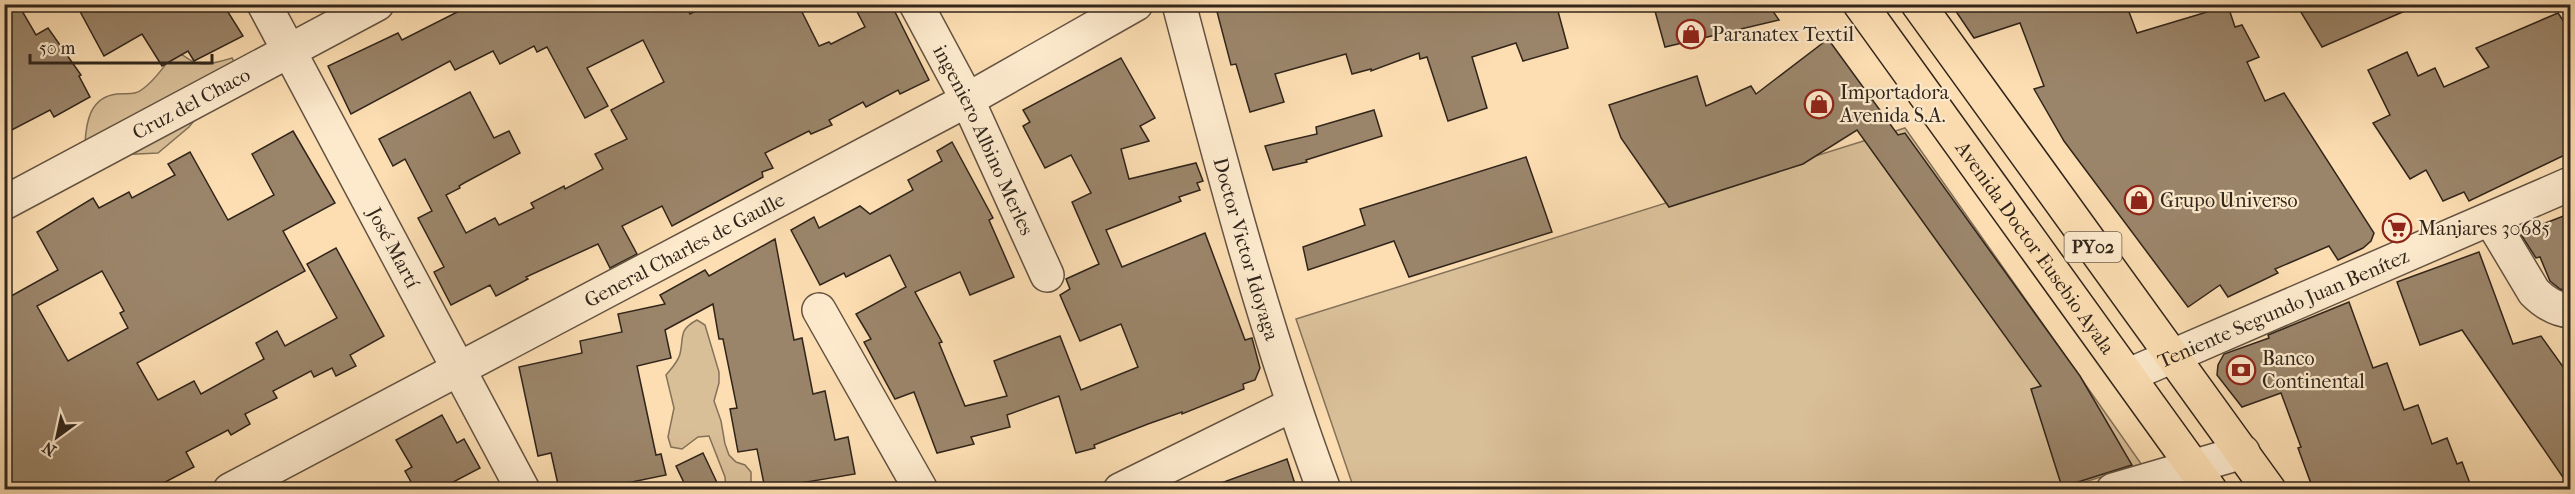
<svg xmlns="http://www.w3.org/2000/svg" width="2575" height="494" viewBox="0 0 2575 494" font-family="'IM FELL French Canon',serif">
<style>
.green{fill:#d9bf98;stroke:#85725a;stroke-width:1.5}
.building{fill:#9b856a;stroke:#31251b;stroke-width:1.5;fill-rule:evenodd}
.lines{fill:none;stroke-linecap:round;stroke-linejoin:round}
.minor-casing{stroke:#645341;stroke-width:36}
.highway-casing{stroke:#31251b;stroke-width:36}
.minor{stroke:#fdeacd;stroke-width:33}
.highway{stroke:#fcdeb2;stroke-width:33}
.labels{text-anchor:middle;stroke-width:4.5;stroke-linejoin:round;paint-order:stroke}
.shield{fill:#fdeacd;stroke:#6e6050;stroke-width:1.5}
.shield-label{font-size:18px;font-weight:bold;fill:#31251b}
.poi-label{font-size:20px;fill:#31251b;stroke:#fdeacd;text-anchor:start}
.street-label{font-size:20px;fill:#31251b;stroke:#fdeacd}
</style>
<rect width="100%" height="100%" fill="#fcdeb2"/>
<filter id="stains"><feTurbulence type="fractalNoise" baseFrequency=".00333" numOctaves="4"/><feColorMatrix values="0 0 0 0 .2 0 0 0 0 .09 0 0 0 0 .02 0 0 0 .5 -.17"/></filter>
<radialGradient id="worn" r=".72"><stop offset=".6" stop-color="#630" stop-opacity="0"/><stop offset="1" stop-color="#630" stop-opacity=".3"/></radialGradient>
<g class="green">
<path d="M175 52C184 54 189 61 197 63 207 66 222 61 232 58L237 67 189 127 158 153 95 156 85 144C86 122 90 97 117 94 128 93 135 96 144 88 156 79 166 64 175 52Z"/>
<polygon points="1905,128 2142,465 2057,490 1354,489 1296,319"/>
<path d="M697 320 705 325 719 372V383L714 401 721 421 725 444 729 455 736 462 745 465 751 472V489H726L725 477 709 436 698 437 682 449 671 447 668 437 674 408 666 375C671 369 678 362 680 354 684 337 678 330 697 320Z"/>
</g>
<g class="building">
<polygon points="4,4 18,4 36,35 48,28 81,75 79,76 90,97 54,117 50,110 4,134"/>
<polygon points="76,4 223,4 243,36 194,61 188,51 162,66 142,34 104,56"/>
<polygon points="473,4 685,4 690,14 709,4 798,4 819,46 829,42 831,44 865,27 853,4 891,4 929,80 900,94 898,90 866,107 863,102 829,120 832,125 811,134 809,131 765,153 773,168 762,172 763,177 672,226 662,206 622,226 637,254 610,268 598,244 526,277 528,279 496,296 490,285 451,305 434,272 444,267 418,218 432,211 405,159 393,166 379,139 470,92 494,138 509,131 520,153 464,183 459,186 460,188 446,195 466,233 495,218 499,225 534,208 531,203 564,186 565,189 603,169 595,154 627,139 611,110 664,82 643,40 587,68 608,106 585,118 547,47 537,52 534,46 500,64 493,51 455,70 450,61 351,114 328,66 398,33 402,40"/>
<polygon points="1215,4 1556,4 1568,48 1523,61 1516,43 1472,57 1487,108 1448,121 1427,57 1420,59 1419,53 1371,71 1371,69 1352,74 1346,54 1275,74 1284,102 1250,112 1236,64 1231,65"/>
<polygon points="1653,4 1768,4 1779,20 1665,47"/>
<polygon points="1951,4 2126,4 2137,33 2207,12 2204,4 2224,4 2226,10 2229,9 2235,27 2242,25 2259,57 2247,62 2265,101 2284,93 2374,233 2371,241 2363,248 2338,260 2329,246 2275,269 2278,273 2228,297 2220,285 2188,307 2064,141 2034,89 2044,86 2020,23 1974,38"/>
<polygon points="2296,4 2421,4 2322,47"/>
<polygon points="2558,13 2571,32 2571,152 2469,201 2464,192 2443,201 2426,170 2410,179 2373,123 2390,115 2368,70 2407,52 2418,76 2435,68 2444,87 2489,67 2476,48"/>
<polygon points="1828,39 1898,135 1905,133 2080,376 2132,465 2062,487 2031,389 2041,386 1857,130 1803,164 1669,207 1621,138 1609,105 1697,76 1706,106 1751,86 1756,94"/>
<polygon points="1121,58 1155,118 1140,126 1149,141 1121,149 1129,179 1196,163 1203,181 1197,183 1200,190 1179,197 1181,201 1106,230 1122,267 1205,233 1245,340 1252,338 1260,368 1255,380 1243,384 1244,389 1182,414 1182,412 1148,424 1094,445 1095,448 1076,453 1059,396 1007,415 1010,427 971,437 974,444 937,453 914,392 895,399 864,342 871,339 856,314 906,287 890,255 846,277 844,273 820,285 791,230 814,217 819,228 860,206 870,214 913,190 908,180 942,161 937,151 952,142 993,218 989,220 1014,277 970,295 960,272 915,292 942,342 939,343 965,406 1007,396 994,361 1060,336 1081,390 1138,367 1121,324 1080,341 1060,295 1070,289 1066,279 1099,264 1072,202 1091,193 1071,155 1045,168 1023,126 1030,122 1023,110"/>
<polygon points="1374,110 1382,136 1306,160 1307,162 1273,170 1265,146 1317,134 1316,127"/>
<path d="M293 131 335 203 283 231 305 271 137 363 158 400 194 381 201 394 264 359 256 343 277 331 285 346 337 318 307 264 336 248 384 336 350 355 356 366 336 376 332 368 314 377 311 371 273 391 277 398 245 414 250 424 231 435 228 430 186 452 194 467 152 489H4V300L58 270 37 232 93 198 99 208 129 192 132 198 175 175 168 164 190 152 228 220 274 195 252 154ZM102 271 124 311 120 313 128 328 68 361 37 306Z"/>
<polygon points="1526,157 1552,232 1409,277 1394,241 1308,270 1303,247 1365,225 1360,209"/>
<polygon points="2571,213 2571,292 2560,289 2550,281 2540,257 2536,258 2520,233"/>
<polygon points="775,239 794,340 802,338 813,394 825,391 835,440 848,437 855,474 765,489 757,449 738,452 730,409 737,408 723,339 719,339 713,304 665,330 671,358 637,366 656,455 661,454 666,475 598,489 559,489 551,453 538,456 519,367 582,353 580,341 622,332 618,314 665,304 660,295 705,270 709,276"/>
<polygon points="2479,252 2513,344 2541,336 2571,378 2571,489 2462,330 2420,345 2397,282"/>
<polygon points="2349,302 2373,368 2387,363 2404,410 2418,405 2432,444 2447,438 2457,464 2462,462 2472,489 2313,489 2298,448 2301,447 2281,393 2242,407 2217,375 2218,365 2224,354 2269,338 2268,335"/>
<polygon points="442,415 457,443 464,439 480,468 440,489 415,489 405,471 412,467 396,440"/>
<polygon points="703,453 720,489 687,489 676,466"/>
<polygon points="1287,459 1295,484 1279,489 1210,489 1210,487"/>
</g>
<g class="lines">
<g class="minor-casing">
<g id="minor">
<path id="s1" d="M264 4 523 490"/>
<path id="s2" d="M916 4 967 99 1047 275"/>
<path id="s3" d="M1179 4C1222 168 1265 331 1324 490"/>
<path id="s4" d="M4 203 377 4"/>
<path d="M2491 220 2534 292C2545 303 2556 310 2570 311"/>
<polyline points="819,310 921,490"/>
<path id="s5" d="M2129 375 2570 184"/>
<path id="s6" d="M230 490 958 105 1136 4"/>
<polyline points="1120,490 1292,405"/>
<polyline points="2113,490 2243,452"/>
</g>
</g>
<g class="highway-casing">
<g id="highway">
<path id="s7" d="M1860 4 2210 490"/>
<polyline points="1918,4 2269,490"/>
</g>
</g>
<use href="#minor" class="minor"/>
<use href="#highway" class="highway"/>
</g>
<defs>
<g id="shop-ring" transform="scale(1.5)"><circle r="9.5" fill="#fdeacd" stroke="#8f2418" stroke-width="1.5"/><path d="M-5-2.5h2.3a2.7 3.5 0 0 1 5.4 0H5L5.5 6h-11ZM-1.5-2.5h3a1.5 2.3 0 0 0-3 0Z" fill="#8f2418"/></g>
<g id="supermarket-ring" transform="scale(1.5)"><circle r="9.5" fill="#fdeacd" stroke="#8f2418" stroke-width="1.5"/><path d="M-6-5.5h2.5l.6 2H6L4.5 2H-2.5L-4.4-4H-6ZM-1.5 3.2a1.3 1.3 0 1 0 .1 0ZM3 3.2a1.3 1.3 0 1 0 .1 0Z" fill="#8f2418"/></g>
<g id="bank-ring" transform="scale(1.5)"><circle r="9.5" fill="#fdeacd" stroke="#8f2418" stroke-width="1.5"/><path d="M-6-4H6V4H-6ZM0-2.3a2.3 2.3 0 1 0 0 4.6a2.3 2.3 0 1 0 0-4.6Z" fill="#8f2418"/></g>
</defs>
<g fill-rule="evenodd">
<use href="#shop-ring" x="1691" y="34"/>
<use href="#shop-ring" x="1819" y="104"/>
<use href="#shop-ring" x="2139" y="200"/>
<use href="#supermarket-ring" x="2397" y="228"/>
<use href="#bank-ring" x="2241" y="370"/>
</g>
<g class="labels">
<rect class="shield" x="2064.5" y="232" width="57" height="30" rx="4.5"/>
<g class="shield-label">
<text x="2093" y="253">PY02</text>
</g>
<g class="poi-label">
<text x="1712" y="41">Paranatex Textil</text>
<text x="1840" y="99">Importadora<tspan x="1840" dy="23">Avenida S.A.</tspan></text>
<text x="2160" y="207">Grupo Universo</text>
<text x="2418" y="235">Manjares 30685</text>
<text x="2262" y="365">Banco<tspan x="2262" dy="23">Continental</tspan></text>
</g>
<g class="street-label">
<text dy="7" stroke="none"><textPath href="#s4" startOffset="212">Cruz del Chaco</textPath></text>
<text dy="7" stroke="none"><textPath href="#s2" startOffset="152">ingeniero Albino Merles</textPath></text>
<text dy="7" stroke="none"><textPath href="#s1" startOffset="276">José Martí</textPath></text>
<text dy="7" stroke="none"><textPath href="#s7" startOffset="300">Avenida Doctor Eusebio Ayala</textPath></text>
<text dy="7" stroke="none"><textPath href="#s6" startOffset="514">General Charles de Gaulle</textPath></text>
<text dy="7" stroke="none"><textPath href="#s3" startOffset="254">Doctor Victor Idoyaga</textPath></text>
<text dy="7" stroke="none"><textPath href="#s5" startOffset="168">Teniente Segundo Juan Benítez</textPath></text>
</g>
</g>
<rect width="2575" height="494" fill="none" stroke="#fcdeb2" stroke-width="24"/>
<rect x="6" y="6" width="2563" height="482" fill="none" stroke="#31251b" stroke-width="3"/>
<rect x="12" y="12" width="2551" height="470" fill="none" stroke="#31251b" stroke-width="1.5"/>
<g transform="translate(57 437) rotate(213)" stroke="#fdeacd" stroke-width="4.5" paint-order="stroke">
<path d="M0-4.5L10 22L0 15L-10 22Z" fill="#31251b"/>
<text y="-9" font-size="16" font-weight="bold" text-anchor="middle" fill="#31251b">N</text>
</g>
<path d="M30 54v9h182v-9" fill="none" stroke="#31251b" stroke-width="3"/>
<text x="39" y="54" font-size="18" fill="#31251b" stroke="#fdeacd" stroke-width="4.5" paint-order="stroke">50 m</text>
<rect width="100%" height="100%" filter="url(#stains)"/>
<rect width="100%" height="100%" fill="url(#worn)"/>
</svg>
